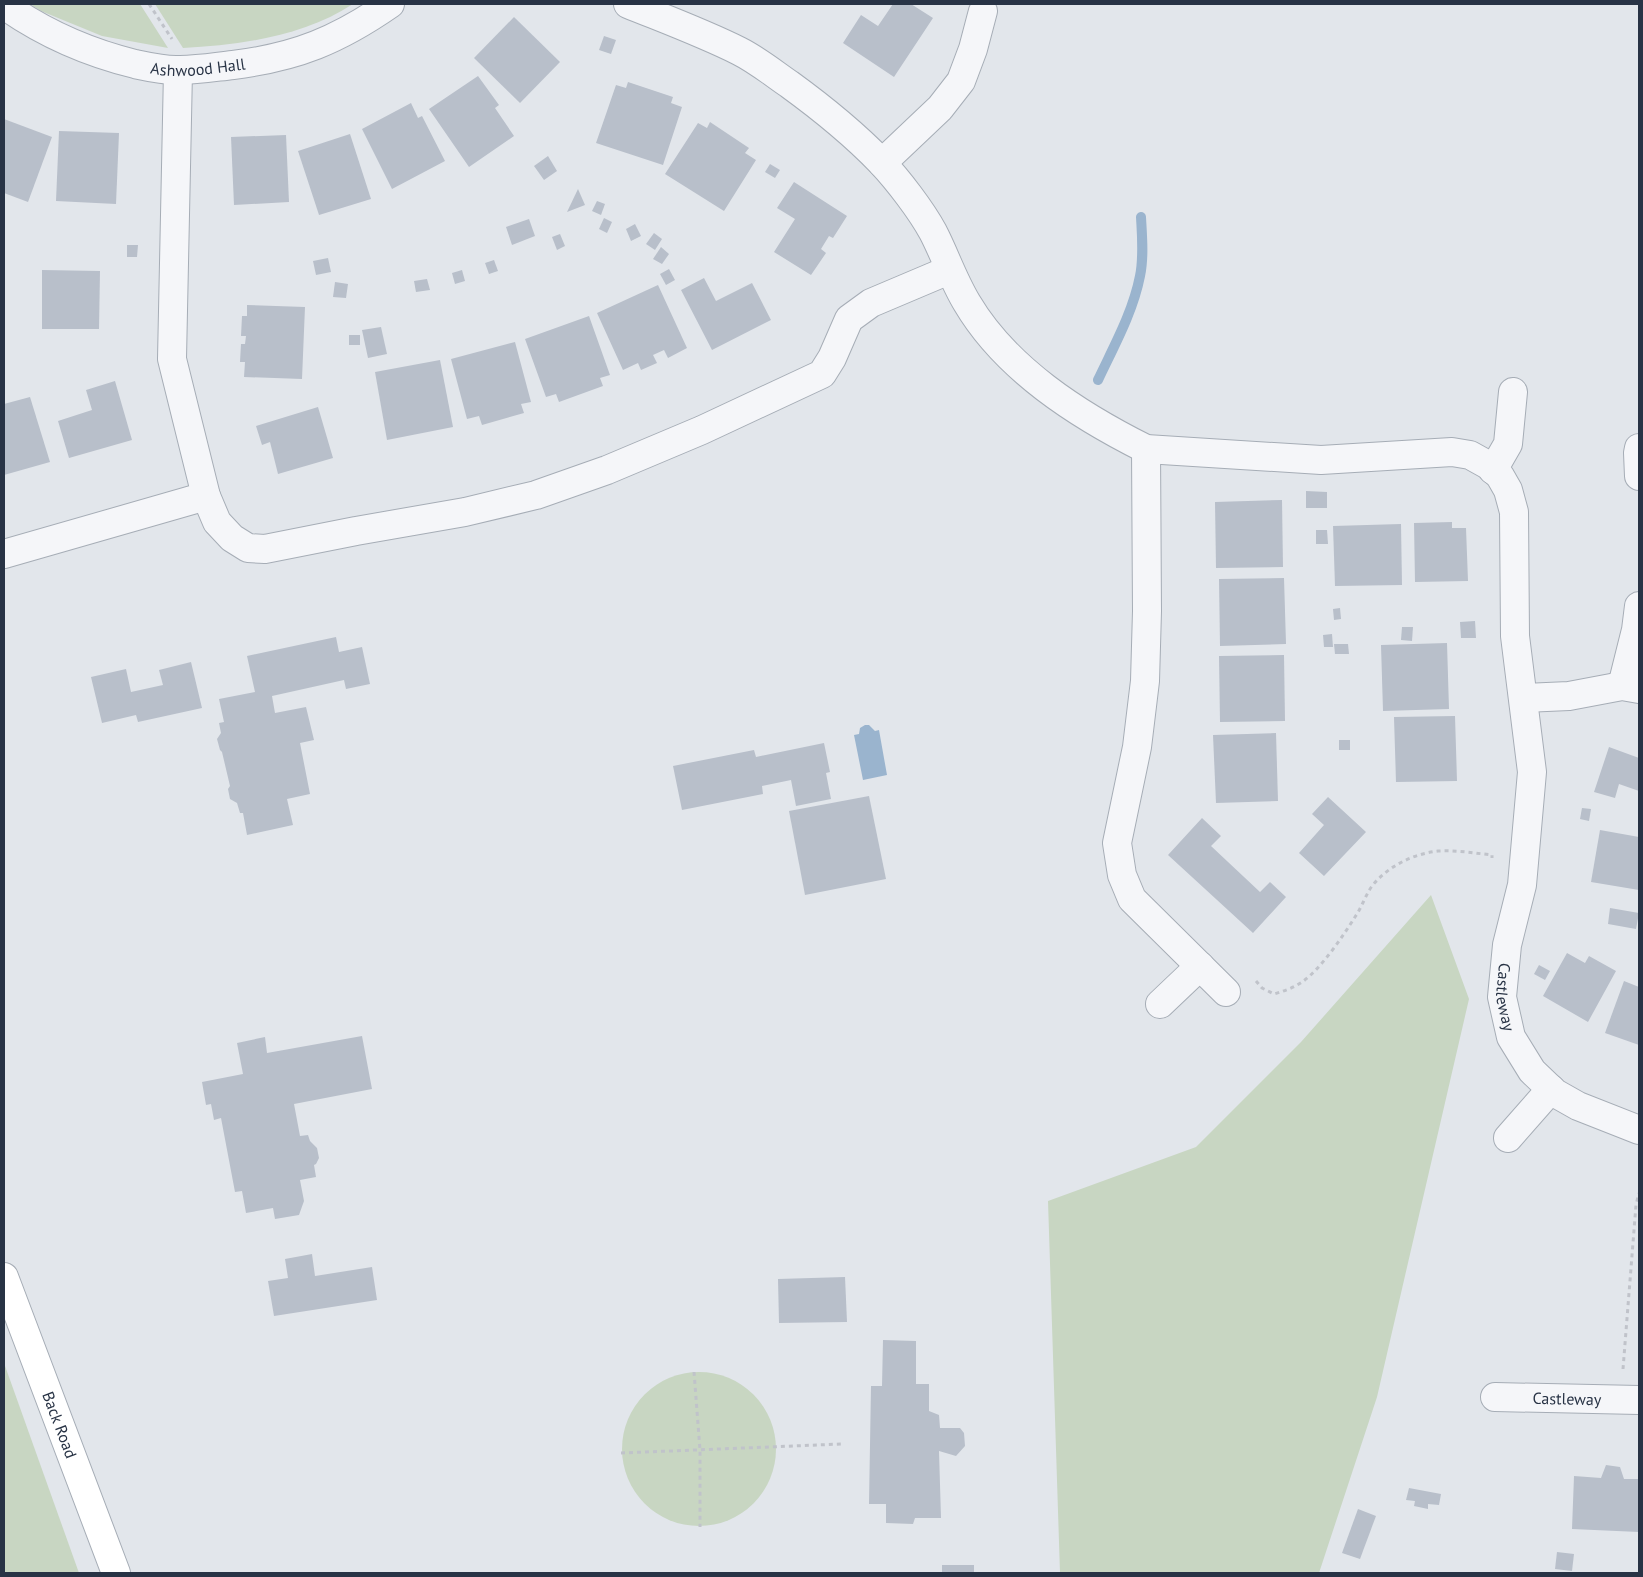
<svg xmlns="http://www.w3.org/2000/svg" width="1643" height="1577" viewBox="0 0 1643 1577" font-family="'PT Sans',sans-serif">
<style>
.green{fill:#c8d6c2}
.water{fill:#9ab4ce}
.lines{fill:none;stroke-linecap:round;stroke-linejoin:round}
.stream{stroke:#9ab4ce;stroke-width:10}
.building{fill:#b8bfca}
.street-casing{stroke:#a6adb6;stroke-width:30}
.secondary-casing{stroke:#a6adb6;stroke-width:30}
.path{stroke:#c0c3ca;stroke-width:3;stroke-dasharray:4 4;stroke-linecap:butt}
.street{stroke:#f5f6f9;stroke-width:28}
.secondary{stroke:#fff;stroke-width:28}
.labels{text-anchor:middle;stroke-width:4;stroke-linejoin:round;paint-order:stroke}
.street-label{font-size:16px;fill:#283345;stroke:#f2f5f8}
</style>
<rect width="100%" height="100%" fill="#e2e6eb"/>
<g class="green">
<polygon points="30,4 140,4 168,48 102,36 41,11"/>
<path d="M155 4H353C304 36 241 45 183 48Z"/>
<polygon points="1431,895 1469,999 1377,1397 1319,1573 1060,1573 1048,1201 1196,1147 1301,1042"/>
<polygon points="4,1363 79,1573 4,1573"/>
<circle cx="699" cy="1449" r="77"/>
</g>
<polygon class="water" points="865,725 869,725 875,731 879,730 887,775 863,780 854,735 859,734 860,728"/>
<g class="lines">
<path class="stream" d="M1098 380C1114 346 1133 312 1140 276 1144 257 1142 236 1141 217"/>
</g>
<g class="building">
<polygon points="893,4 911,4 933,18 894,77 843,43 861,15 878,26"/>
<polygon points="514,17 560,62 520,103 474,58"/>
<polygon points="604,36 616,40 611,54 599,50"/>
<polygon points="478,76 499,105 495,108 514,136 469,167 429,109"/>
<polygon points="628,82 673,97 671,103 682,107 663,165 596,143 616,85 626,88"/>
<polygon points="411,103 418,118 422,116 445,161 392,189 362,129"/>
<polygon points="4,119 52,137 28,202 4,193"/>
<polygon points="710,122 749,148 745,153 756,160 724,211 665,174 698,123 707,128"/>
<polygon points="59,131 119,133 116,204 56,201"/>
<polygon points="350,134 371,199 319,215 298,151"/>
<polygon points="286,135 289,202 234,205 231,137"/>
<polygon points="548,156 557,171 544,180 534,166"/>
<polygon points="770,164 780,170 775,178 765,172"/>
<polygon points="794,182 847,216 833,238 829,236 821,249 826,253 811,275 774,252 795,219 777,208"/>
<polygon points="578,189 585,205 567,212"/>
<polygon points="597,201 605,204 601,215 592,211"/>
<polygon points="604,218 612,222 607,233 599,229"/>
<polygon points="529,219 535,236 512,245 506,227"/>
<polygon points="635,224 641,236 631,241 626,229"/>
<polygon points="654,233 662,239 655,250 646,244"/>
<polygon points="560,234 565,246 557,250 552,237"/>
<polygon points="127,245 138,245 137,257 127,257"/>
<polygon points="661,247 669,254 662,264 653,259"/>
<polygon points="328,258 331,272 316,275 313,261"/>
<polygon points="494,260 498,271 489,274 485,263"/>
<polygon points="669,269 675,280 666,285 660,274"/>
<polygon points="42,270 100,271 99,329 42,329"/>
<polygon points="462,270 465,281 455,284 452,273"/>
<polygon points="704,278 716,301 752,283 771,320 712,350 681,290"/>
<polygon points="427,279 430,290 416,292 414,281"/>
<polygon points="335,282 348,284 346,298 333,297"/>
<polygon points="658,285 687,348 668,358 664,350 653,355 657,363 641,370 638,363 623,370 597,313"/>
<polygon points="247,305 305,307 302,379 244,377 245,362 240,362 241,344 245,344 246,336 241,336 242,316 247,316"/>
<polygon points="589,316 610,375 600,378 603,386 559,402 556,394 546,397 525,339"/>
<polygon points="381,327 387,354 368,358 362,330"/>
<rect x="349" y="335" width="11" height="10"/>
<polygon points="515,342 531,402 521,404 524,413 482,425 479,416 467,419 451,359"/>
<polygon points="440,360 453,427 387,440 375,372"/>
<polygon points="115,381 132,440 69,458 58,421 92,410 86,390"/>
<polygon points="30,397 50,462 4,475 4,404"/>
<polygon points="318,407 333,458 278,474 270,442 262,445 256,426"/>
<polygon points="1306,491 1327,492 1327,508 1306,508"/>
<polygon points="1282,500 1283,567 1216,568 1215,502"/>
<polygon points="1452,522 1452,528 1466,528 1468,581 1415,582 1414,523"/>
<polygon points="1401,524 1402,585 1335,586 1333,526"/>
<polygon points="1316,530 1327,530 1328,544 1316,544"/>
<polygon points="1284,578 1286,644 1220,646 1219,579"/>
<polygon points="1340,608 1341,619 1334,620 1333,609"/>
<polygon points="1475,621 1476,638 1461,638 1460,622"/>
<polygon points="1402,627 1413,627 1412,641 1401,640"/>
<polygon points="1332,634 1333,647 1324,647 1323,635"/>
<polygon points="336,637 339,652 362,647 370,684 346,689 344,680 272,696 275,713 306,707 314,740 300,743 310,794 287,799 293,825 247,835 243,813 240,813 237,803 230,799 228,789 230,786 222,752 220,750 217,739 221,733 219,723 224,722 219,699 255,692 247,656"/>
<polygon points="1447,643 1449,709 1383,711 1381,645"/>
<polygon points="1334,644 1348,644 1349,654 1335,654"/>
<polygon points="1284,655 1285,721 1220,722 1219,656"/>
<polygon points="191,662 202,708 138,722 136,715 102,723 91,677 126,669 131,692 163,685 159,670"/>
<polygon points="1455,716 1457,781 1396,782 1394,717"/>
<polygon points="1276,733 1278,801 1216,803 1213,735"/>
<rect x="1339" y="740" width="11" height="10"/>
<polygon points="824,743 830,772 826,773 831,799 796,806 791,780 762,786 763,794 682,810 673,766 754,750 756,757"/>
<polygon points="1609,747 1639,758 1639,791 1619,784 1615,798 1594,792"/>
<polygon points="869,796 886,879 805,895 789,811"/>
<polygon points="1328,797 1366,832 1324,876 1299,853 1324,825 1312,814"/>
<polygon points="1582,808 1591,809 1589,821 1580,819"/>
<polygon points="1202,818 1221,836 1211,846 1260,892 1270,882 1286,897 1253,933 1168,855"/>
<polygon points="1600,830 1639,837 1639,890 1591,882"/>
<polygon points="1610,908 1639,913 1636,929 1608,924"/>
<polygon points="1567,953 1585,963 1589,956 1616,971 1588,1022 1543,996"/>
<polygon points="1539,965 1550,971 1545,980 1534,974"/>
<polygon points="1624,981 1639,987 1639,1045 1605,1033"/>
<polygon points="362,1036 372,1089 294,1104 300,1136 308,1135 310,1141 317,1148 319,1158 316,1164 314,1165 316,1177 300,1180 304,1201 299,1215 275,1219 273,1208 246,1213 242,1191 235,1192 221,1118 214,1120 211,1104 206,1105 202,1082 243,1074 237,1043 265,1037 267,1053"/>
<polygon points="312,1254 315,1276 372,1267 377,1300 274,1316 268,1281 288,1278 285,1259"/>
<polygon points="845,1277 847,1322 779,1323 778,1279"/>
<polygon points="883,1340 916,1341 916,1384 929,1384 929,1411 939,1415 940,1428 960,1428 964,1433 965,1446 956,1456 939,1451 941,1518 915,1518 913,1524 886,1523 886,1504 869,1504 871,1386 882,1386"/>
<polygon points="1606,1465 1620,1467 1624,1479 1639,1479 1639,1532 1572,1529 1574,1476 1601,1478"/>
<polygon points="1409,1488 1441,1494 1439,1505 1428,1504 1428,1509 1414,1506 1415,1501 1406,1500"/>
<polygon points="1358,1509 1376,1516 1360,1559 1342,1553"/>
<polygon points="1557,1552 1574,1554 1572,1571 1555,1569"/>
<rect x="942" y="1565" width="32" height="8"/>
</g>
<g class="lines">
<g class="street-casing">
<g id="street">
<path id="s1" d="M628 4C665 19 703 33 739 51 757 60 773 73 789 84 822 108 853 133 881 162 898 180 921 210 933 232 945 255 953 280 967 303 1006 369 1078 415 1146 449L1321 460 1452 452 1470 455 1488 465 1500 476 1508 490 1514 512 1515 636 1532 772 1522 885 1507 945 1502 997 1511 1037 1532 1071 1555 1093 1578 1106 1639 1130"/>
<path id="s2" d="M4 5C45 34 86 52 135 64 149 67 165 71 180 70 198 70 215 67 233 65 297 57 338 40 390 4"/>
<polyline points="178,71 172,359 206,496 217,522 232,538 248,548 265,549 356,531 465,512 536,495 607,470 702,430 822,374 832,358 849,319 871,303 949,270"/>
<polyline points="882,163 940,108 961,81 973,49 983,11"/>
<polyline points="1639,448 1638,453 1639,476"/>
<polyline points="1146,449 1147,611 1145,681 1137,747 1117,843 1122,875 1132,899 1226,992"/>
<polyline points="1493,470 1508,444 1513,392"/>
<polyline points="4,554 206,496"/>
<polyline points="1622,686 1636,630 1639,606"/>
<polyline points="1524,698 1569,696 1622,686 1639,689"/>
<polyline points="1160,1004 1200,966"/>
<polyline points="1508,1138 1551,1089"/>
<path id="s3" d="M1495 1397 1639 1400"/>
</g>
</g>
<g class="secondary-casing">
<g id="secondary">
<path id="s4" d="M4 1277 116 1573"/>
</g>
</g>
<g class="path">
<polyline points="149,4 172,39"/>
<path d="M1256 981 1262 988 1274 994C1284 991 1293 988 1302 982 1321 969 1343 936 1355 917 1362 907 1365 896 1372 886 1388 866 1413 854 1438 851 1456 850 1474 853 1492 855V858"/>
<polyline points="1623,1369 1636,1205 1639,1193"/>
<polyline points="694,1372 700,1450 700,1527"/>
<polyline points="621,1453 842,1444"/>
</g>
<use href="#street" class="street"/>
<use href="#secondary" class="secondary"/>
</g>
<g class="labels">
<g class="street-label">
<text dy="6" stroke="none"><textPath href="#s2" startOffset="208">Ashwood Hall</textPath></text>
<text dy="6" stroke="none"><textPath href="#s1" startOffset="1591">Castleway</textPath></text>
<text dy="6" stroke="none"><textPath href="#s3" startOffset="72">Castleway</textPath></text>
<text dy="6" stroke="none"><textPath href="#s4" startOffset="158">Back Road</textPath></text>
</g>
</g>
<rect width="1643" height="1577" fill="none" stroke="#283345" stroke-width="10"/>
</svg>
